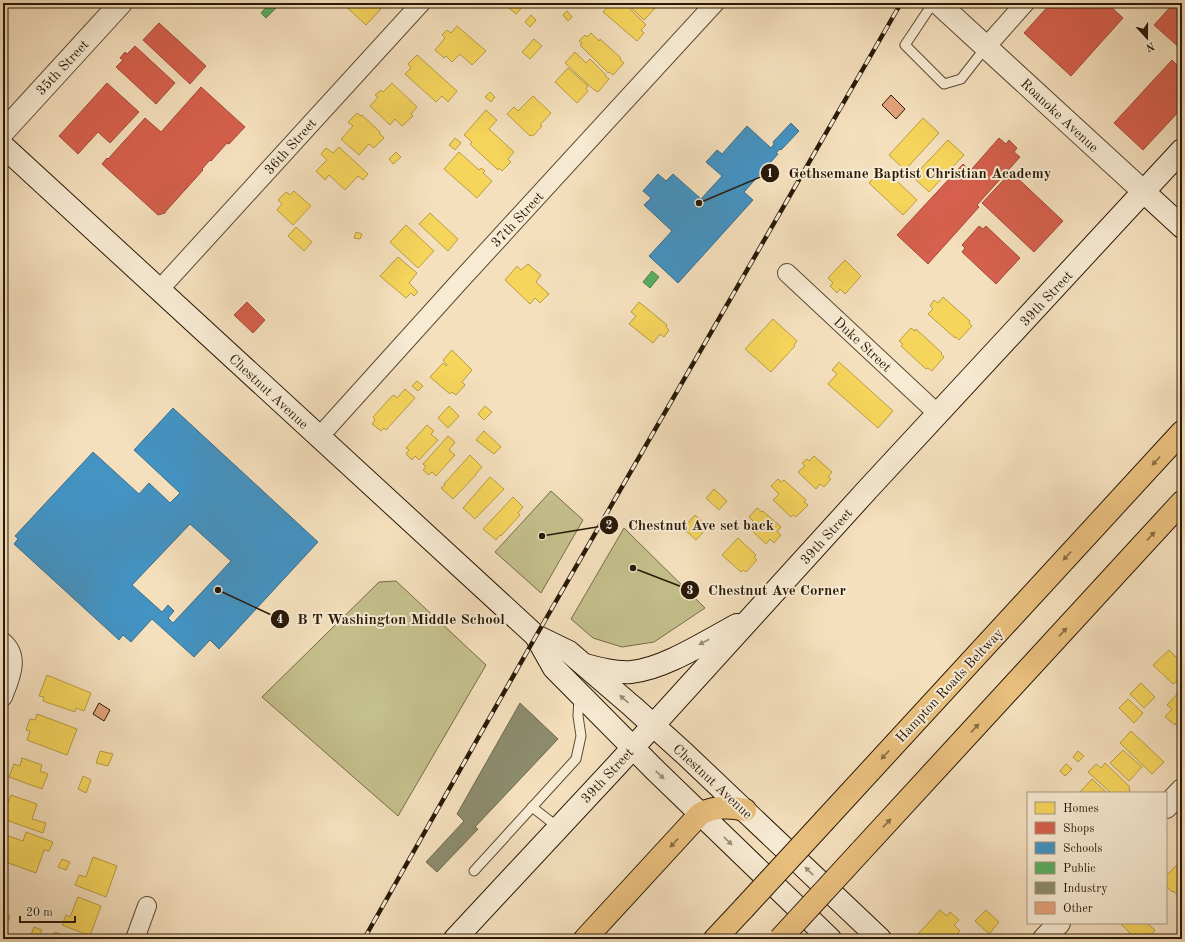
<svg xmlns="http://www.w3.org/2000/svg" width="1185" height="942" viewBox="0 0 1185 942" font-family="'Old Standard TT',serif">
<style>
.green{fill:#c4c08c;stroke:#766c4a}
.homes{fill:#f6d55c;stroke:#b89d42}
.shops{fill:#d6604d;stroke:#a24b38}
.schools{fill:#4393c3;stroke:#3b6e8b;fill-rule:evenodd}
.public{fill:#5aae61;stroke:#4b8146}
.industry{fill:#8c8c6e;stroke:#6e6a4f}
.building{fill:#e6a37b;stroke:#281907}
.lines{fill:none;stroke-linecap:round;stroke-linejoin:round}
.service-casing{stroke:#5b4b34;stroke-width:11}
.minor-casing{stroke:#5b4b34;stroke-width:20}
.tertiary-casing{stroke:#5b4b34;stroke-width:24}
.secondary-casing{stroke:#281907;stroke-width:24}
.motorway-casing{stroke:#281907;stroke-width:24}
.service{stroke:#f8ebd4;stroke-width:9}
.minor{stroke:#f8ebd4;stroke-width:18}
.tertiary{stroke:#f8ebd4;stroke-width:22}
.secondary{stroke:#f8ebd4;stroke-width:22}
.motorway{stroke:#eac07e;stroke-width:22}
.rail-casing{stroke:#281907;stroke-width:4.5}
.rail{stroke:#f8ebd4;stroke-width:3;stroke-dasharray:9;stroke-linecap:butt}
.motorway-bridge-casing{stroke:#281907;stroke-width:24;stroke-linecap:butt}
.motorway-bridge{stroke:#eac07e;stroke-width:22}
.oneway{fill:#896c42}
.oneway2{fill:#9a8c78}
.labels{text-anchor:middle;stroke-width:4;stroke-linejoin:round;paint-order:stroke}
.street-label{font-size:14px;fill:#281907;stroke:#f8ebd4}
.leader{fill:none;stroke:#281907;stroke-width:1.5}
.callout-dot{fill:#281907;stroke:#f8ebd4;stroke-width:1.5}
.mark-label{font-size:12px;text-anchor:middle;font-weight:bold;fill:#fff}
.callout-label{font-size:15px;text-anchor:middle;font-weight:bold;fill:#281907;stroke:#f8ebd4;stroke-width:4;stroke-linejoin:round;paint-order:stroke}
</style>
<rect width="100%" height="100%" fill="#f5e0bd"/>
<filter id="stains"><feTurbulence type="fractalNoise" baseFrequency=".005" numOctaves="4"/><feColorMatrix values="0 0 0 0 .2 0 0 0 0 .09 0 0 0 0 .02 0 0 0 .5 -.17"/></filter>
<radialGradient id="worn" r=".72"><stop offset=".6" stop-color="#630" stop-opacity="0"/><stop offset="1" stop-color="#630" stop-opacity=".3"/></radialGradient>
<g class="green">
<polygon points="551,491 583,520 541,593 495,552"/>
<polygon points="624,528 705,608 654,642 622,647 593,638 571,619"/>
<polygon points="396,581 486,665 398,816 262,697 379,582"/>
</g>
<g class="homes">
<polygon points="342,3 374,3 381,9 366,25"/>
<polygon points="503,3 526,3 516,14"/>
<polygon points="611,3 624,3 646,25 641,30 644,33 637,41 603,12"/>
<polygon points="626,3 654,3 657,6 644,20"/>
<polygon points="567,11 572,17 568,21 563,15"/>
<polygon points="531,15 536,20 530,27 525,22"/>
<polygon points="457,26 486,51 472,65 460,54 452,62 446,56 444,58 435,50 445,38 442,35 447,30 451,33"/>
<polygon points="591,33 599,41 600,39 621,58 620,60 624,63 613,75 609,72 608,73 580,45 582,43 579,41 585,35 587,37"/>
<polygon points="534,39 542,46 530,59 522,52"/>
<polygon points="575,52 586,63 590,59 606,75 605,76 609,79 598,92 593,89 565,63"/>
<polygon points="417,55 457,91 448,102 442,96 436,102 405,74 411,68 408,64"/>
<polygon points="568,68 588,86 586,89 588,91 577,103 555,82"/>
<polygon points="392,83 417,107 411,114 413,116 402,126 395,119 390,125 370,106 378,97 375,95 381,90 383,92"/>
<polygon points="490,92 495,97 491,102 485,97"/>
<polygon points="533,96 551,113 540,125 542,126 533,136 531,135 530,136 507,114 514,107 518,111"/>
<polygon points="486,110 497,120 489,129 514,152 508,159 511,162 502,171 499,168 498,170 470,144 472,142 464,135"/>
<polygon points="357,113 361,116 362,115 380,132 379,133 384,138 374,148 369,144 359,155 341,139 353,126 348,122"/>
<polygon points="923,118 939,133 905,170 889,155"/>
<polygon points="455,138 461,143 455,150 449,145"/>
<polygon points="948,140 964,155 929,192 913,177"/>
<polygon points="339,147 368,174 363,180 358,176 345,190 329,175 325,180 316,171 327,160 321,154 326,148 333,153"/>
<polygon points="396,152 401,157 393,164 389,159"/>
<polygon points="459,152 479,170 481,168 485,171 483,173 492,181 477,198 444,169"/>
<polygon points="883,168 917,200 903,215 869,183"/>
<polygon points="294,191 311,206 293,225 277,210 282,204 278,200 286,192 290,195"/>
<polygon points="430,213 458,239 448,251 419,224"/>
<polygon points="406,225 434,251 418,268 390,242"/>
<polygon points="296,227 312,242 304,251 288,236"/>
<polygon points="356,232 362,234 360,239 354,238"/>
<polygon points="398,257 417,273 409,283 418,292 414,296 411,293 406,298 380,276"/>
<polygon points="845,260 861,276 845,294 840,289 837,293 830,286 833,283 828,278"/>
<polygon points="528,264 541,275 536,282 549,294 540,303 535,298 530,304 505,280 517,266 521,270"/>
<polygon points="943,297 970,321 969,323 972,326 959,340 956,337 955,338 928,314 933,309 930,306 934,300 938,303"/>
<polygon points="639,302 667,325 666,327 669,330 664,337 660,334 653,343 629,324 636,316 631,312"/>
<polygon points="773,319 797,341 794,345 795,346 771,372 745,349"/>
<polygon points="911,328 915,331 916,329 942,353 941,354 944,357 932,371 928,368 926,369 901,346 903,344 899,341"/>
<polygon points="452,350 472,370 462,382 465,385 456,395 452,392 450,394 430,377 443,363 446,366 447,365 443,360"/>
<polygon points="839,362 893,411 878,428 828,384 837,374 832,370"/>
<polygon points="417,381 423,386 418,391 412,386"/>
<polygon points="405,389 415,398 386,430 384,428 381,431 372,424 375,420 373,417 391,397 394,395 397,398"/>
<polygon points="449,406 459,416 448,428 438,418"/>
<polygon points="485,406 492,412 484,420 478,414"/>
<polygon points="427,425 434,431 431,434 438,440 419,460 415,456 412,460 406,454 409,450 406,448"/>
<polygon points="484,431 501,447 494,454 476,440"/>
<polygon points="448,436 455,442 449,450 455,455 436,476 432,472 429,475 423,470 426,467 423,464"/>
<polygon points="470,455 482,467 475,475 476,475 453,499 441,488 445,485 444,484"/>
<polygon points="814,456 832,472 828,477 831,479 824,487 820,484 816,489 798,472 805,466 802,463 807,459 809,461"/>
<polygon points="490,477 504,489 475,519 463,508"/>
<polygon points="778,479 781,482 784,480 806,500 804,502 808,505 796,517 793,515 791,517 773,500 779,494 771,486"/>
<polygon points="714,489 727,501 719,510 706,498"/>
<polygon points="513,497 523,507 518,513 520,515 501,536 500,535 496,540 483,529"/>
<polygon points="757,508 762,512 763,511 781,527 777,532 781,535 774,543 770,539 766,544 748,527 753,521 749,517"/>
<polygon points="695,515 708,527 696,540 683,528"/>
<polygon points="738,538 756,555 754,557 757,560 746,572 743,570 741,572 722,555"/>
<polygon points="1169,650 1182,663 1182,678 1173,684 1153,665"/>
<polygon points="47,675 91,693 84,711 76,708 75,712 43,701 44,697 39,696"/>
<polygon points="1141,683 1155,697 1144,708 1130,694"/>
<polygon points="1181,690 1182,691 1182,729 1176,723 1175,725 1165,717 1172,709 1167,705"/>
<polygon points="1128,699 1143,713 1134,723 1119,708"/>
<polygon points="37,714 77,729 67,755 27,740 30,731 26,730 30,719 35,720"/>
<polygon points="1131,731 1164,762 1152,774 1120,743"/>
<polygon points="1123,750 1142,767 1129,781 1110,763"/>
<polygon points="100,751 113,754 108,766 96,763"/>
<polygon points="1078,751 1084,756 1078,762 1073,757"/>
<polygon points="22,758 42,765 40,771 48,774 42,789 9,777 14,764 20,766"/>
<polygon points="1105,763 1130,787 1129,788 1130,790 1129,791 1131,793 1111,793 1088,772 1096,764 1101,768"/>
<polygon points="1066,764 1072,769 1065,776 1060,771"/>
<polygon points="83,776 91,780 86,793 78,789"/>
<polygon points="1092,779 1107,793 1081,793 1080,792"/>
<polygon points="11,795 37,804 32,819 46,823 43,833 3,819 3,803 7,805"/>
<polygon points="26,832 53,842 49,851 44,850 36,873 3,861 3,834 23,841"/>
<polygon points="93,857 117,866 106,897 75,885 79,875 86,877"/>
<polygon points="62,859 70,862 66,870 58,867"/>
<polygon points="1180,862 1182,864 1182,899 1173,891 1172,892 1166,886 1166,876"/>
<polygon points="78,897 101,906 90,936 62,925 66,915 70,917"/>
<polygon points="940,910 947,916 950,912 959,920 954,925 960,931 952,939 924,939 919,933"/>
<polygon points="986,910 999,922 989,934 975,921"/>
<polygon points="3,913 10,916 3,934"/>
<polygon points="1120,923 1147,923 1155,930 1147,939 1136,939"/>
<polygon points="34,927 42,930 39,938 31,935"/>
<polygon points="55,932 74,939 52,939"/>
</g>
<g class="shops">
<polygon points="1051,3 1107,3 1123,18 1071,76 1024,33"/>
<polygon points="1174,3 1182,3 1182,50 1154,25"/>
<polygon points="159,23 206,66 190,84 143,40"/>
<polygon points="135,46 175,83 156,104 116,67 123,60 120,58 125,52 127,54"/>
<polygon points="1172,60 1182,70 1182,108 1143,150 1114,123"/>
<polygon points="107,83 139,112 110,143 98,132 78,154 59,136"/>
<polygon points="201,87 245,127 229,144 227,143 211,161 210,160 202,169 203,170 166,211 165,213 158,215 102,164 107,158 108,159 145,118 161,132"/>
<polygon points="999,138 1006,144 1009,140 1017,148 1014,152 1020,157 977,205 979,207 928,264 897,235 963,164 970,171"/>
<polygon points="1011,172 1063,221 1034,252 982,203"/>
<polygon points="979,226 983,229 986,226 1020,258 996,284 962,252 965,248 962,245"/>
<polygon points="247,302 265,320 253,333 234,315"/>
</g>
<g class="schools">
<polygon points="791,123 799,131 781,150 780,149 776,153 778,154 744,192 753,200 678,283 649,256 672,231 644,205 651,198 643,191 658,174 666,181 673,174 701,199 722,176 706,162 717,150 722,154 747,126 771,148 774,144 773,142"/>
<path d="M173 408 318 542 219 649 210 640 194 657 152 619 131 642 123 635 119 640 14 544 18 539 15 536 93 452 139 494 149 483 170 503 180 493 134 450ZM190 524 231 561 173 623 168 618 174 611 168 605 162 612 132 585Z"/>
</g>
<g class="public">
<polygon points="270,3 276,8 266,18 261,13"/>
<polygon points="652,271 659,277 650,288 643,282"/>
</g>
<polygon class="industry" points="520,703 558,739 475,827 478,829 437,872 426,862 464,821 457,814"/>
<g class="building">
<polygon points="891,95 905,109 896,119 882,105"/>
<polygon points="99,703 110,710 104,721 93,714"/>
</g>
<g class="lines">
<g class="service-casing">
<g id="service">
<polyline points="933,3 905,45 944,84 961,79 986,47"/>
<polyline points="532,807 559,828"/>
<polyline points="474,871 576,759 581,736 578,716 579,697"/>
</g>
</g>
<g class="minor-casing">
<g id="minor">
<polyline points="986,47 1025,3"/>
<polyline points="787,273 938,414"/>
<polyline points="159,290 421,3"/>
<polyline points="319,437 458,283 715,3"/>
<path d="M3 642C21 657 10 679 3 697"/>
<polyline points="135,939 147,906"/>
</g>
</g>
<g class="tertiary-casing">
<g id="tertiary">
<polyline points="938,3 1144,192"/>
<polyline points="3,132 121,3"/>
<polyline points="1166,807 1182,790"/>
<polyline points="1044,939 1059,923"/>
</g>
</g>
<g class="secondary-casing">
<g id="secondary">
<polyline points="3,146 536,636 569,652 633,707 685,754 880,939"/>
<polyline points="1144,192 1182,227"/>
<polyline points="536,636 554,668 654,769 830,939"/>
<path d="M585 665C600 669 615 673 631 672 664 669 707 641 737 625"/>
<polyline points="455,939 619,763 868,489 1182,150"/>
</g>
</g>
<g class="motorway-casing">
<g id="motorway">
<polyline points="825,820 1182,432"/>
<polyline points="860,852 1182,502"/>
<path d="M585 939 700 814C715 806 729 806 745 810"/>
<polyline points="715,939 744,908"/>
</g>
</g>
<use href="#service" class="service"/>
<use href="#minor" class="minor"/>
<use href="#tertiary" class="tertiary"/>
<use href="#secondary" class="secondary"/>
<use href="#motorway" class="motorway"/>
<g class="rail-casing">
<polyline id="rail" points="364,939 536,636 901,3"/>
</g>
<use href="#rail" class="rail"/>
<g class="motorway-bridge-casing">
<g id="motorway-bridge">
<polyline points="744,908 825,820"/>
<polyline points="780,939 860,852"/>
</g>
</g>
<use href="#motorway-bridge" class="motorway-bridge"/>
</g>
<defs><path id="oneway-solid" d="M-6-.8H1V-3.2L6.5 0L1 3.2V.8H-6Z"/></defs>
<g class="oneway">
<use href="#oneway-solid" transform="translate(1156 461) rotate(133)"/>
<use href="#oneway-solid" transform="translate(1151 536) rotate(-47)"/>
<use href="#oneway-solid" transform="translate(1067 556) rotate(133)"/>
<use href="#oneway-solid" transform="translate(1063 632) rotate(-47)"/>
<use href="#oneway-solid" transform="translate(975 728) rotate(-47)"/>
<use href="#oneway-solid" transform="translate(885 755) rotate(133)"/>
<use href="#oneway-solid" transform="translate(887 823) rotate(-47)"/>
<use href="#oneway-solid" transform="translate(674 843) rotate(133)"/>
</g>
<g class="oneway2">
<use href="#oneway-solid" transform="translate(704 642) rotate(152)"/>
<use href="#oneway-solid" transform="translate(624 699) rotate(-139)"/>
<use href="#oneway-solid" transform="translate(660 775) rotate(44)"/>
<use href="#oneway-solid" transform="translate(728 841) rotate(44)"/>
<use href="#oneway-solid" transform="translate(809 871) rotate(-136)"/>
</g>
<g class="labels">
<g class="street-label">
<text transform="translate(62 67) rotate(-47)" y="5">35th Street</text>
<text transform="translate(1060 115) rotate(43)" y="5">Roanoke Avenue</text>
<text transform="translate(290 146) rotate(-48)" y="5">36th Street</text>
<text transform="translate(517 219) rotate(-47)" y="5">37th Street</text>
<text transform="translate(1046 298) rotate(-47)" y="5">39th Street</text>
<text transform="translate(863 344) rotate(43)" y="5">Duke Street</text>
<text transform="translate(269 391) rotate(43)" y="5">Chestnut Avenue</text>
<text transform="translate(826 536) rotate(-48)" y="5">39th Street</text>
<text transform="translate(949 685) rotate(-47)" y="5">Hampton Roads Beltway</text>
<text transform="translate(607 775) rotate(-47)" y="5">39th Street</text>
<text transform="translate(713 781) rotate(43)" y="5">Chestnut Avenue</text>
</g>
</g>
<path class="leader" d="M699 203L770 173M542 536L609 525M633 568L690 590M218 590L280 619"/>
<g class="callout-dot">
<circle cx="699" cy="203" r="4"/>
<circle cx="542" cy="536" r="4"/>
<circle cx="633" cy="568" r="4"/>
<circle cx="218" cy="590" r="4"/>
<circle cx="770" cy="173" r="10"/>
<circle cx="609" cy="525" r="10"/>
<circle cx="690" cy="590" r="10"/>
<circle cx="280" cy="619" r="10"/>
</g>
<g class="mark-label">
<text x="770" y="177">1</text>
<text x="609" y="529">2</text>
<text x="690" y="594">3</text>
<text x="280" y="623">4</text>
</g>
<g class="callout-label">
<text x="920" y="178">Gethsemane Baptist Christian Academy</text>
<text x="701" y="530">Chestnut Ave set back</text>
<text x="777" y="595">Chestnut Ave Corner</text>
<text x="401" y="624">B T Washington Middle School</text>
</g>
<rect width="1185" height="942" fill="none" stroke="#f5e0bd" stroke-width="16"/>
<rect x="4" y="4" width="1177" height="934" fill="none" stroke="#281907" stroke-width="2"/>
<rect x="8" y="8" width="1169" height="926" fill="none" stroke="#281907"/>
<rect x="1027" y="792" width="140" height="132" fill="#f8ebd4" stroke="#a59782"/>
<rect x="1035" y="802" width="20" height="12" fill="#f6d55c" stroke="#a59782"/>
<text x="1063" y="812" font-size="12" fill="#281907">Homes</text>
<rect x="1035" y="822" width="20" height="12" fill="#d6604d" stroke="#a59782"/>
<text x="1063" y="832" font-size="12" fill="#281907">Shops</text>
<rect x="1035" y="842" width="20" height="12" fill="#4393c3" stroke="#a59782"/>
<text x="1063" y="852" font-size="12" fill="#281907">Schools</text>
<rect x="1035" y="862" width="20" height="12" fill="#5aae61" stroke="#a59782"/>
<text x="1063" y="872" font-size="12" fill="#281907">Public</text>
<rect x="1035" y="882" width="20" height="12" fill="#8c8c6e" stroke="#a59782"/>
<text x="1063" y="892" font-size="12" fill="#281907">Industry</text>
<rect x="1035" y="902" width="20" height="12" fill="#e6a37b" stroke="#a59782"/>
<text x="1063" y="912" font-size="12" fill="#281907">Other</text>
<g transform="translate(1147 38) rotate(159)" stroke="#f8ebd4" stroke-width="3" paint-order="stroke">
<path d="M0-3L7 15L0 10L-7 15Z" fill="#281907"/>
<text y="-6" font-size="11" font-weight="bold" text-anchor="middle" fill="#281907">N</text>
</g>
<path d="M20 916v6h55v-6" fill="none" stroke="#281907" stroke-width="2"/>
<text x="26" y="916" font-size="12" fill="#281907" stroke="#f8ebd4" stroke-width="3" paint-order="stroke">20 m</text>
<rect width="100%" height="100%" filter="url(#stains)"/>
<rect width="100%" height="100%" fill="url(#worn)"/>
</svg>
